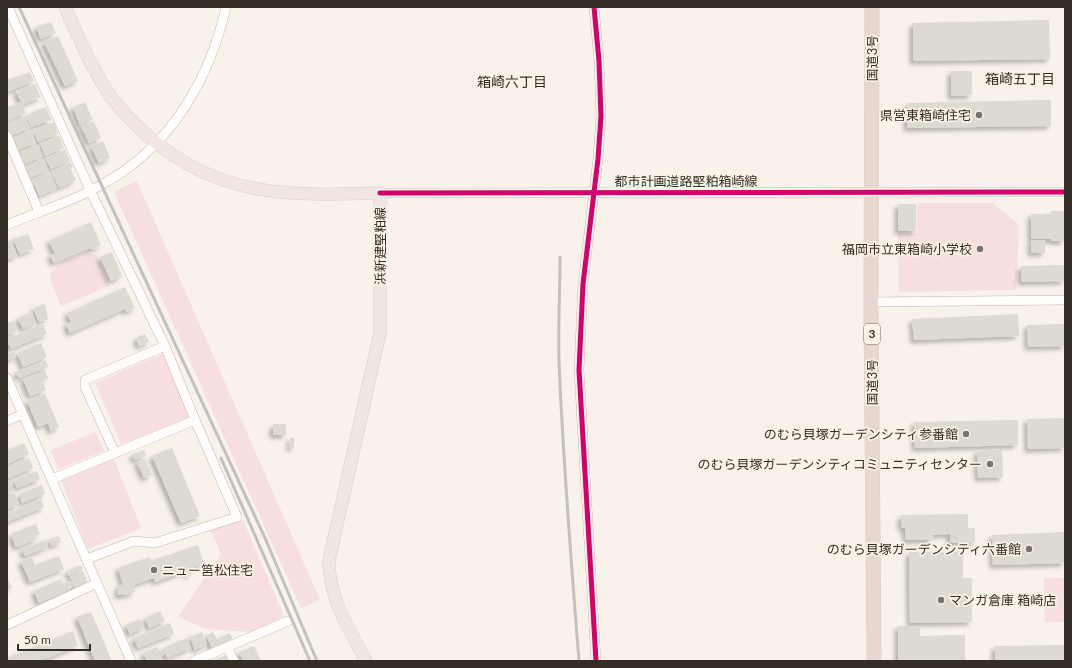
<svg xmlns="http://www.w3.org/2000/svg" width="1072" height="668" viewBox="0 0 1072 668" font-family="Lato,'Noto Sans JP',sans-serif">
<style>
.green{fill:#f6dfde}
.building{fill:#dddad2;filter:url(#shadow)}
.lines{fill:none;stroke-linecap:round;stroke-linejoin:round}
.minor-casing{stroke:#beb8b1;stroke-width:10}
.major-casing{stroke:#d4d0cd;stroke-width:13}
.highway-casing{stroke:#d4d0cd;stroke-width:15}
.minor{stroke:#fefdfc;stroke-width:9}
.major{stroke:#f1e6e2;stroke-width:12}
.highway{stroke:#e8d7d0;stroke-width:14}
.rail{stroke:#c2c1bf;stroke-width:3}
.cycleway-casing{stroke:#fdf2e6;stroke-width:8}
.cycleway{stroke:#d6006c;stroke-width:5}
.poi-dot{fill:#79736c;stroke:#fdf2e6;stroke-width:1.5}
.labels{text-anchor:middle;stroke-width:3.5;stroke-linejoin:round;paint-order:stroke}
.shield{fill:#fdf2e6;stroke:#716960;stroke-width:1}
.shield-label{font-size:12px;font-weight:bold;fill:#352e27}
.street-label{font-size:13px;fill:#352e27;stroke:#fdf2e6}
.poi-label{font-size:13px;fill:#352e27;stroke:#fdf2e6;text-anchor:end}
.neighbourhood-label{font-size:14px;fill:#352e27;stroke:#fdf2e6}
</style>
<defs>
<filter id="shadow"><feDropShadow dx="-3.5" dy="3.5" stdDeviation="2" flood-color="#0004"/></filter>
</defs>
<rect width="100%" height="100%" fill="#f8f2eb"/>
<g class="green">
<polygon points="137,181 320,600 301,608 114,192"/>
<polygon points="917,203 993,203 1019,225 1016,290 899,292 898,233 917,233"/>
<polygon points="84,253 96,255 109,286 61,306 51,282 50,275 58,264"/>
<polygon points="164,353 191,417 121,444 95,383"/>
<polygon points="96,432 104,451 58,469 51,450"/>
<polygon points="114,459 141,528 88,549 61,480"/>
<polygon points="243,520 284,616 251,632 207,629 178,617 221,554 210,529"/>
<polygon points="1044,578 1065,578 1065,622 1045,622"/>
</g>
<g class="building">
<polygon points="1049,20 1050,59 913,61 913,23"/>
<polygon points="51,22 56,33 41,39 36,27"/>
<polygon points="58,36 78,81 65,86 44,42"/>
<polygon points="951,71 972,71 972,95 951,96"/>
<polygon points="30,72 34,81 7,92 7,80"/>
<polygon points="35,84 41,97 22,105 26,113 8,121 7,107 21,102 16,91"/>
<polygon points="1051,100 1051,126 907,128 907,103"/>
<polygon points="85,102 93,120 80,125 73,107"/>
<polygon points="46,107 51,120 31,127 26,115"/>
<polygon points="25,116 30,128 10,136 7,123"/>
<polygon points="94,121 101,138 89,143 81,126"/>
<polygon points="54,122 58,134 38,142 33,130"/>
<polygon points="32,131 36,143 17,150 13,139"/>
<polygon points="59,136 64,148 45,156 40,143"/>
<polygon points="103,141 110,158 99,163 91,146"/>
<polygon points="38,145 43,156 23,165 18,153"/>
<polygon points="65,149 70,161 51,169 45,158"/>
<polygon points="44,159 49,171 29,178 25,166"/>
<polygon points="70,162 73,167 70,168 76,180 59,188 51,171"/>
<polygon points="50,172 57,188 39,196 35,185 32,186 29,180"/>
<rect x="898" y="204" width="18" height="27"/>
<polygon points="1051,211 1065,211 1065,241 1051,241 1051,239 1031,239 1031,214 1051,214"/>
<polygon points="91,222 101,245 92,250 90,248 54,263 50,255 55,254 49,241"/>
<polygon points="28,234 34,249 20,254 13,239"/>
<polygon points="11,240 17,256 7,260 7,242"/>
<rect x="1031" y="240" width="14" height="13"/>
<polygon points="112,252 122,276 111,281 100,257"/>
<polygon points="1065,265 1065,281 1021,282 1021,266"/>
<polygon points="125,287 135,308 126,312 125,309 70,333 66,324 71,322 67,313"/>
<polygon points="45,304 48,319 39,322 33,308"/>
<polygon points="32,312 36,323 23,329 18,318"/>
<polygon points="1018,314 1019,336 914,340 912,319"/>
<polygon points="13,321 17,331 7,335 7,323"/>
<polygon points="43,324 47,334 11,349 9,344 7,345 7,339"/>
<polygon points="1065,324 1065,346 1028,347 1027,325"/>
<polygon points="145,334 149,342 139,346 136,338"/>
<polygon points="41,343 47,357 23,367 17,353"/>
<polygon points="14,351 16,357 9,360 7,354"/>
<polygon points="46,360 48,367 19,378 16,372"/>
<polygon points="45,370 48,378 42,381 46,390 30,396 23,379"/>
<polygon points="45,394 59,427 51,431 48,423 38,427 27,401"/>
<polygon points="1065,418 1065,448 1028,449 1027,419"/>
<polygon points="1018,420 1018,445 915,448 914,422"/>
<rect x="273" y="424" width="13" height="11"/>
<rect x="290" y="438" width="4" height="10"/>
<polygon points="24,443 29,454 7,464 7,450"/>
<polygon points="172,448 200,516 181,523 152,456"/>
<polygon points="1002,449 1003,477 978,478 977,451"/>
<polygon points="144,450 146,456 135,460 132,454"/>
<polygon points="29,458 33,468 7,479 7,467"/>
<polygon points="145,459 152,475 144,478 137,462"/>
<polygon points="37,471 40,479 17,488 14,480"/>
<polygon points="10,480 14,491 7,494 7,481"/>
<polygon points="42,485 45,494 22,503 19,494"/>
<polygon points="14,493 19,504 7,509 7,496"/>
<polygon points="41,499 44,507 7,522 7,513"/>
<polygon points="968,514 968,528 975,528 975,543 950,543 950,534 933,535 933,540 906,540 905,528 901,528 901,515"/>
<polygon points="36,524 40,534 35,536 37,539 16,547 11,534"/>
<polygon points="1065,532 1065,563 993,565 992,535"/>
<polygon points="59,536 61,542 51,546 49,539"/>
<polygon points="45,540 48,547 25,556 22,549"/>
<polygon points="198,545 204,564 190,569 191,575 188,576 186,571 155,582 154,578 133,585 135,592 125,595 117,595 119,586 123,584 118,568 150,557 151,561"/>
<polygon points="909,552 963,552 963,578 972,578 972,622 910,623"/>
<polygon points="59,556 64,569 30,582 21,561 32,557 35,565"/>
<polygon points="81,565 83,570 69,576 67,571"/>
<polygon points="83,571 88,583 75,588 70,577"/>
<polygon points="7,577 12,588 7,590"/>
<polygon points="61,579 66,591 39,603 34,591"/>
<polygon points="71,581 73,587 67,590 64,583"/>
<polygon points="160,611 165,621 149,628 145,618"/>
<polygon points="91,612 112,661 95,661 77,617"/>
<polygon points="140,619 144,628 130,634 126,625"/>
<polygon points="170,623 174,634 138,648 134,638"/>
<polygon points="898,626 920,626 920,636 965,635 965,661 898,661"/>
<polygon points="73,631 78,646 39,661 10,661 9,657"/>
<polygon points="202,632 207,644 195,650 190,637"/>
<polygon points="213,632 217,639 230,633 233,640 212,648 206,635"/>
<polygon points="187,638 191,648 167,658 166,654 161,656 163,661 147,661 143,653 157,647 158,651 164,649 163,648"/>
<polygon points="1065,645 1065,661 995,661 995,646"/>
<polygon points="254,646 261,661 243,661 239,652"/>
<polygon points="226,655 228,661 216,661 216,660"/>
</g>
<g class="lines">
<g class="minor-casing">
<g id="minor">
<polyline points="8,7 90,190 165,346"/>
<polyline points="594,7 599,61 601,116 598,159 583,284 579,370 596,661"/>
<polyline points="7,136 39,212"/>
<polyline points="380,193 1065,192"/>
<path d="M7 225C40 211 77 200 108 181 172 144 210 78 226 7"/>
<polyline points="871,302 1065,300"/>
<polyline points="7,378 131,661"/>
<polyline points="7,421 23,414"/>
<polyline points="115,453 85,387 85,380 165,346 195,420"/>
<polyline points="52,479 195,420 237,517 155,543 134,541 87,559"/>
<polyline points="7,625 97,583"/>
<polyline points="194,661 227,647"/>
<polyline points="234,661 227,647 288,621"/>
</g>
</g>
<g class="major-casing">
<path id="major" d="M65 7C77 34 88 61 104 86 115 105 131 121 148 136 219 198 291 196 380 193V333L329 560C329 599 348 627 366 661"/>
</g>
<g class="highway-casing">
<polyline id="highway" points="872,7 871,302 874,661"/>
</g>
<use href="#minor" class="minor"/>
<use href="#major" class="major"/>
<use href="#highway" class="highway"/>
<g class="rail">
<polyline points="19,7 265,538 317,661"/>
<path d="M560 257C560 292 558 326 559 361 563 461 571 561 579 661"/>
<polyline points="221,458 310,661"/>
</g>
<g class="cycleway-casing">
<g id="cycleway">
<polyline points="594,7 599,61 601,116 598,159 583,284 579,370 596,661"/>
<polyline points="380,193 1065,192"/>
</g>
</g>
<use href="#cycleway" class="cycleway"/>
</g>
<g class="poi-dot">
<circle cx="979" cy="115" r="4"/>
<circle cx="980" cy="249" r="4"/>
<circle cx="966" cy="434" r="4"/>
<circle cx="990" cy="464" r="4"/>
<circle cx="1029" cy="549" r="4"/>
<circle cx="154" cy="570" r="4"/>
<circle cx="941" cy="600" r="4"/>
</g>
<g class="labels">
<rect class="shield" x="864" y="324" width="16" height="20" rx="3"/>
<g class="shield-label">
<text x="872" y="338">3</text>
</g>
<g class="street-label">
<text transform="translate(872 58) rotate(-90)" y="5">国道3号</text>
<text x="686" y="186">都市計画道路堅粕箱崎線</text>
<text transform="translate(380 246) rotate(-90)" y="5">浜新建堅粕線</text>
<text transform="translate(872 382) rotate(-90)" y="5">国道3号</text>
</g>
<g class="poi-label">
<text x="971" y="120">県営東箱崎住宅</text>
<text x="972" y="254">福岡市立東箱崎小学校</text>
<text x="958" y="439">のむら貝塚ガーデンシティ参番館</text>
<text x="982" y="469">のむら貝塚ガーデンシティコミュニティセンター</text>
<text x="1021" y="554">のむら貝塚ガーデンシティ六番館</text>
<text x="162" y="575" text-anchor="start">ニュー筥松住宅</text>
<text x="949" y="605" text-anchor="start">マンガ倉庫 箱崎店</text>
</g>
<g class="neighbourhood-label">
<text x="1020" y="84">箱崎五丁目</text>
<text x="512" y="87">箱崎六丁目</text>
</g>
</g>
<rect width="1072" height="668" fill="none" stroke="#352e27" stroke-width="16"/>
<path d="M18 644v6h72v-6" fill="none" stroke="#352e27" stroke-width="2"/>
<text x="24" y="644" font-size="12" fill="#352e27" stroke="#fdf2e6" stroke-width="3" paint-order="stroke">50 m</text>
</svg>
